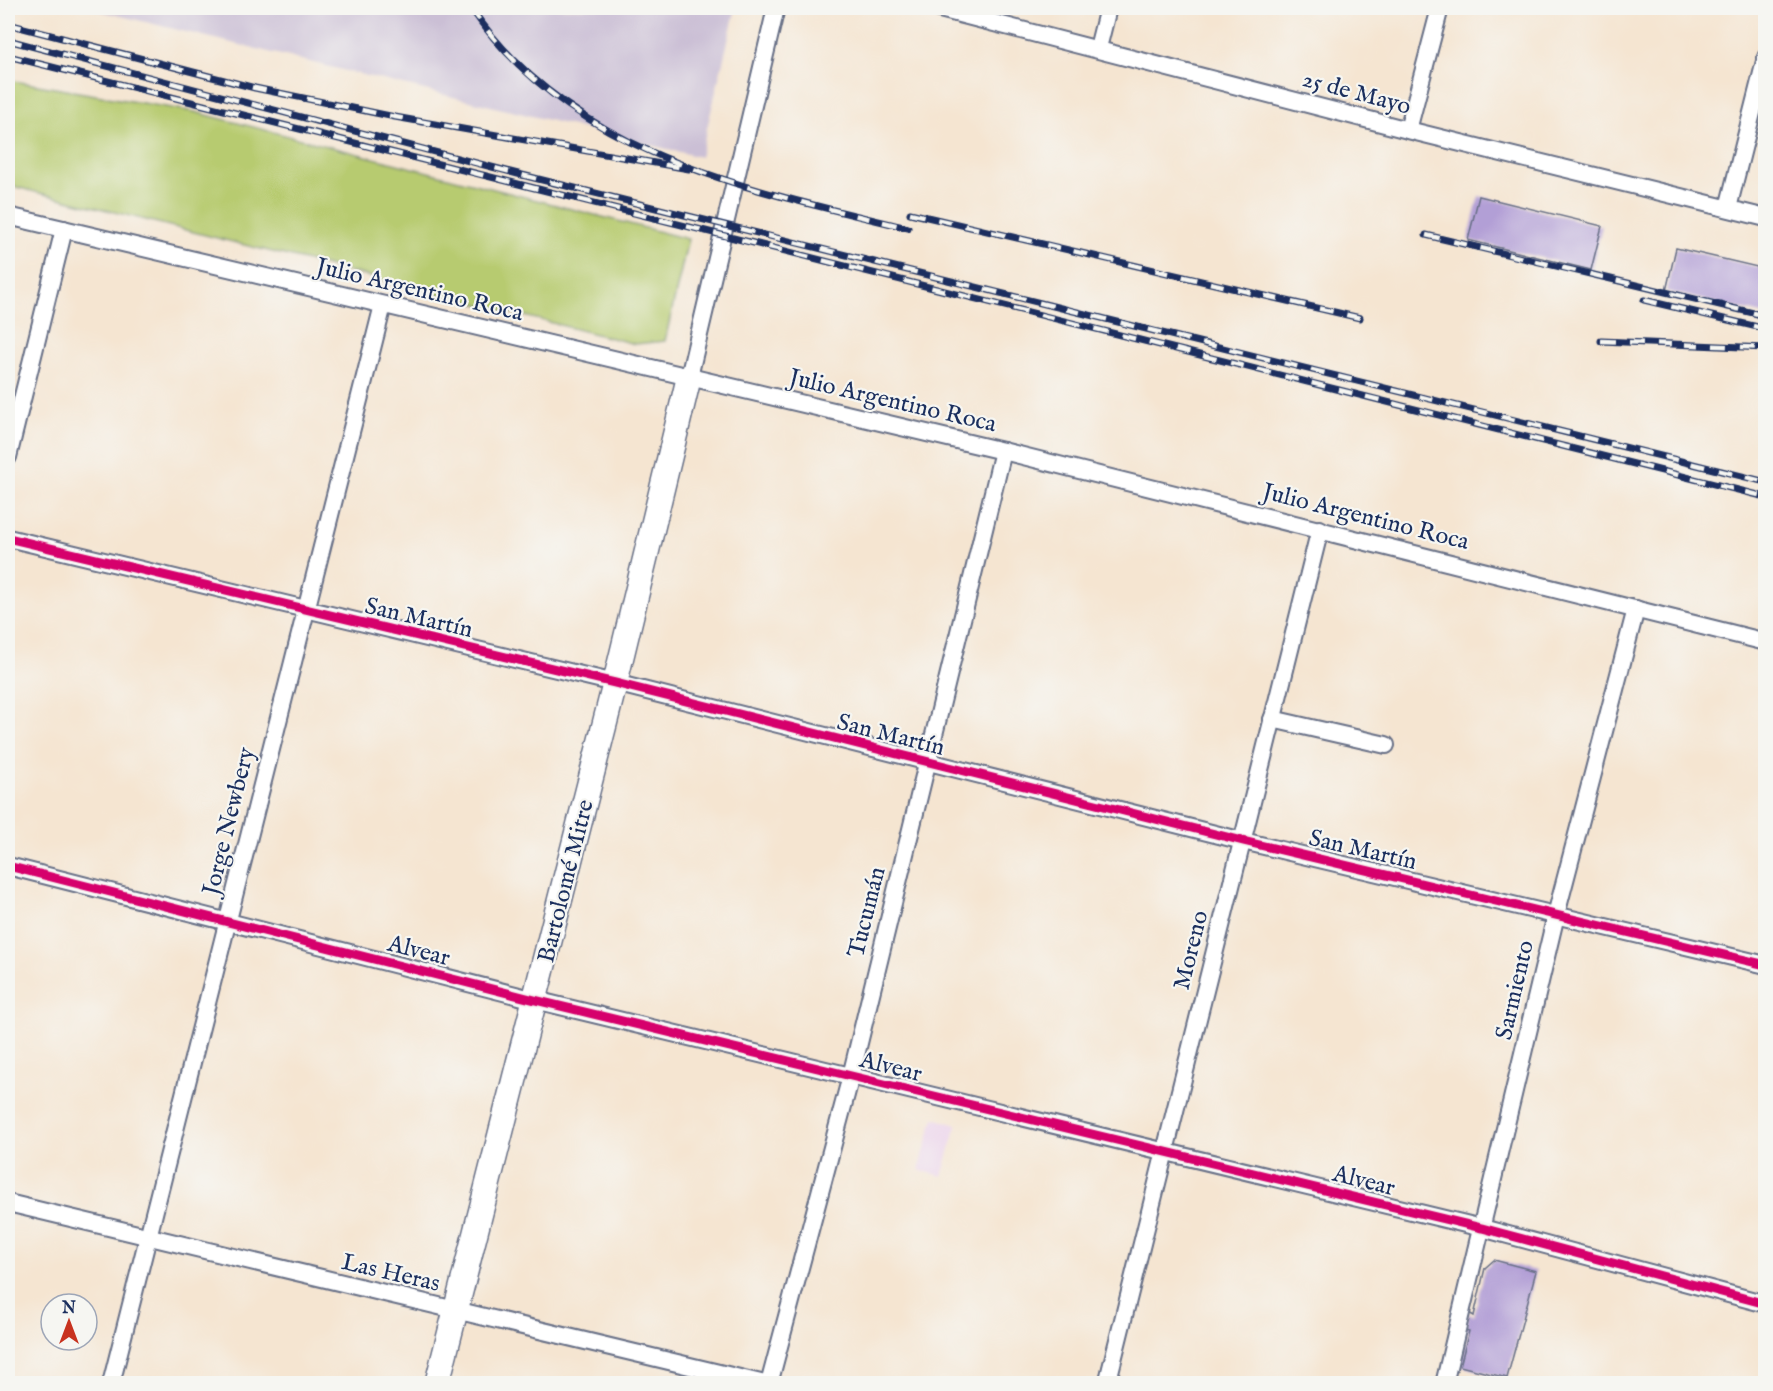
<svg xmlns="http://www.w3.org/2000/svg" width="1773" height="1391" viewBox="0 0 1773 1391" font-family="'IM FELL English',serif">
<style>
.built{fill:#ebd1eb}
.industrial{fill:#cbbfd5}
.green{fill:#b7cb6f;stroke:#697d66;stroke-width:1.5}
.building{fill:#b29fd6}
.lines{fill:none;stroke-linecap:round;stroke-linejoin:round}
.street-casing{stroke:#676f86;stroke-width:20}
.secondary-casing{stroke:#676f86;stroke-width:27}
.street{stroke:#fff;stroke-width:16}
.secondary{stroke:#fff;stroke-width:24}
.rail-casing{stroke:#1b2f5e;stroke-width:7}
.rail{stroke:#f6f6f2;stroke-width:4.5;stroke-dasharray:14;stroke-linecap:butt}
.cycleway-casing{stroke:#f6f6f2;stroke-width:13}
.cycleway{stroke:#d6006c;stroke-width:9}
.labels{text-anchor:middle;stroke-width:4.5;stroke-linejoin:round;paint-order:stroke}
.street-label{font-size:24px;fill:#1b2f5e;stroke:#f6f6f2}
</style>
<rect width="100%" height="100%" fill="#f6f6f2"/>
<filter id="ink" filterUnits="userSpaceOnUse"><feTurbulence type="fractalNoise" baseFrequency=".0167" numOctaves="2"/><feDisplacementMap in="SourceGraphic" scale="12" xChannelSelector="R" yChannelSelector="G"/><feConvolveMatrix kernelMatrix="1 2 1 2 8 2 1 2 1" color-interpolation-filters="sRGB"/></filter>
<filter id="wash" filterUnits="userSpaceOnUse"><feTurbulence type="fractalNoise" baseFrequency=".008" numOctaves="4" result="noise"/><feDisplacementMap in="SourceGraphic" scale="24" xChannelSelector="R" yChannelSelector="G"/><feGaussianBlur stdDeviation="1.35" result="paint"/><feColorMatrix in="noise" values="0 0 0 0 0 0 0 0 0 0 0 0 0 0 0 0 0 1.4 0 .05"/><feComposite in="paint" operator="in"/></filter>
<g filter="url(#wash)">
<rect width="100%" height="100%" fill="#f5e5d1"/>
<polygon class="built" points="934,1118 957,1125 942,1176 919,1170"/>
<polygon class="industrial" points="88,8 736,8 700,157"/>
<polygon class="green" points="8,80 195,112 688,239 665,341 635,344 8,185"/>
<g id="blocks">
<g class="building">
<polygon points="1479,196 1602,226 1591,270 1468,240"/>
<polygon points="1676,248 1766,269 1766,315 1666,291"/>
<polygon points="1494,1260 1536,1271 1507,1378 1460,1366 1469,1331 1465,1330 1469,1313 1474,1316 1485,1268"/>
</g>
</g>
</g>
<g filter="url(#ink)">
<use href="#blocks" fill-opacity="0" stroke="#676f86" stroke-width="1.5"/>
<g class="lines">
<g class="street-casing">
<g id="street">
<polyline points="936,8 1408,130 1766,218"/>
<polyline points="1098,48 1108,8"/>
<polyline points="1408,130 1440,8"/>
<polyline points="1728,208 1766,57"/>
<polyline points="8,216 1003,451 1766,642"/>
<polyline points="689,377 776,8"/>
<polyline points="8,457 64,229"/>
<polyline points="8,538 615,683 1243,841 1766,965"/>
<polyline points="1272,719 1386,745"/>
<polyline points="8,866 535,1000 1482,1228 1766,1304"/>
<polyline points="8,1203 765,1384"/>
<polyline points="111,1384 383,305"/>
<polyline points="769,1384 851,1076 1003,451"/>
<polyline points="1107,1384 1320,529"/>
<polyline points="1444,1384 1556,915 1636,609"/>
</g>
</g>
<g class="secondary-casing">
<polyline id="secondary" points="437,1384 615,683 689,377"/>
</g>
<use href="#street" class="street"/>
<use href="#secondary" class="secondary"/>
<g class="rail-casing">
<g id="rail">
<path d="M471 8C571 155 747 189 908 228"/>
<polyline points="8,24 255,88 395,117 689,169"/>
<polyline points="8,40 518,174 1766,482"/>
<polyline points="8,56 1766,497"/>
<polyline points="910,213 1360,318"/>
<polyline points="1426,235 1766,316"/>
<polyline points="1644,300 1766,329"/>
<polyline points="1601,341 1766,348"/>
</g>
</g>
<use href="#rail" class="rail"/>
<g class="cycleway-casing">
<g id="cycleway">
<polyline points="8,538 615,683 1243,841 1766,965"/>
<polyline points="8,866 535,1000 1482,1228 1766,1304"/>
</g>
</g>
<use href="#cycleway" class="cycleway"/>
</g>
</g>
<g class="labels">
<g class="street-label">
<text transform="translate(1357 92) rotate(15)" y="8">25 de Mayo</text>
<text transform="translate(420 289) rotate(13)" y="8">Julio Argentino Roca</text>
<text transform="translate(893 400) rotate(13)" y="8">Julio Argentino Roca</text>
<text transform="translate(1366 516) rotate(14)" y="8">Julio Argentino Roca</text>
<text transform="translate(419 617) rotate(13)" y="8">San Martín</text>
<text transform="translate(891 734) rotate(14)" y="8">San Martín</text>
<text transform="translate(228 821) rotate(-76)" y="8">Jorge Newbery</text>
<text transform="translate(1363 849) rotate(13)" y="8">San Martín</text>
<text transform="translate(565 881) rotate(-76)" y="8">Bartolomé Mitre</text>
<text transform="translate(866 912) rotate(-76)" y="8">Tucumán</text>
<text transform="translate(419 950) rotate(14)" y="8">Alvear</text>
<text transform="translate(1190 950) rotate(-76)" y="8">Moreno</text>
<text transform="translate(1514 990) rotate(-77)" y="8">Sarmiento</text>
<text transform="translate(891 1066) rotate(14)" y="8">Alvear</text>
<text transform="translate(1364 1180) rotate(14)" y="8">Alvear</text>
<text transform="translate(391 1272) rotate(13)" y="8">Las Heras</text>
</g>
</g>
<rect width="1773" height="1391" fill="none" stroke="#f6f6f2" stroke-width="30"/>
<g transform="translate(69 1322)"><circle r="28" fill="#f6f6f2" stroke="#9ea6b7" stroke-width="1.5"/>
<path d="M0-4.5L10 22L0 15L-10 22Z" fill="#c8321e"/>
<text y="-9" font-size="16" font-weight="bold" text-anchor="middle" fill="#1b2f5e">N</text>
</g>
</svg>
